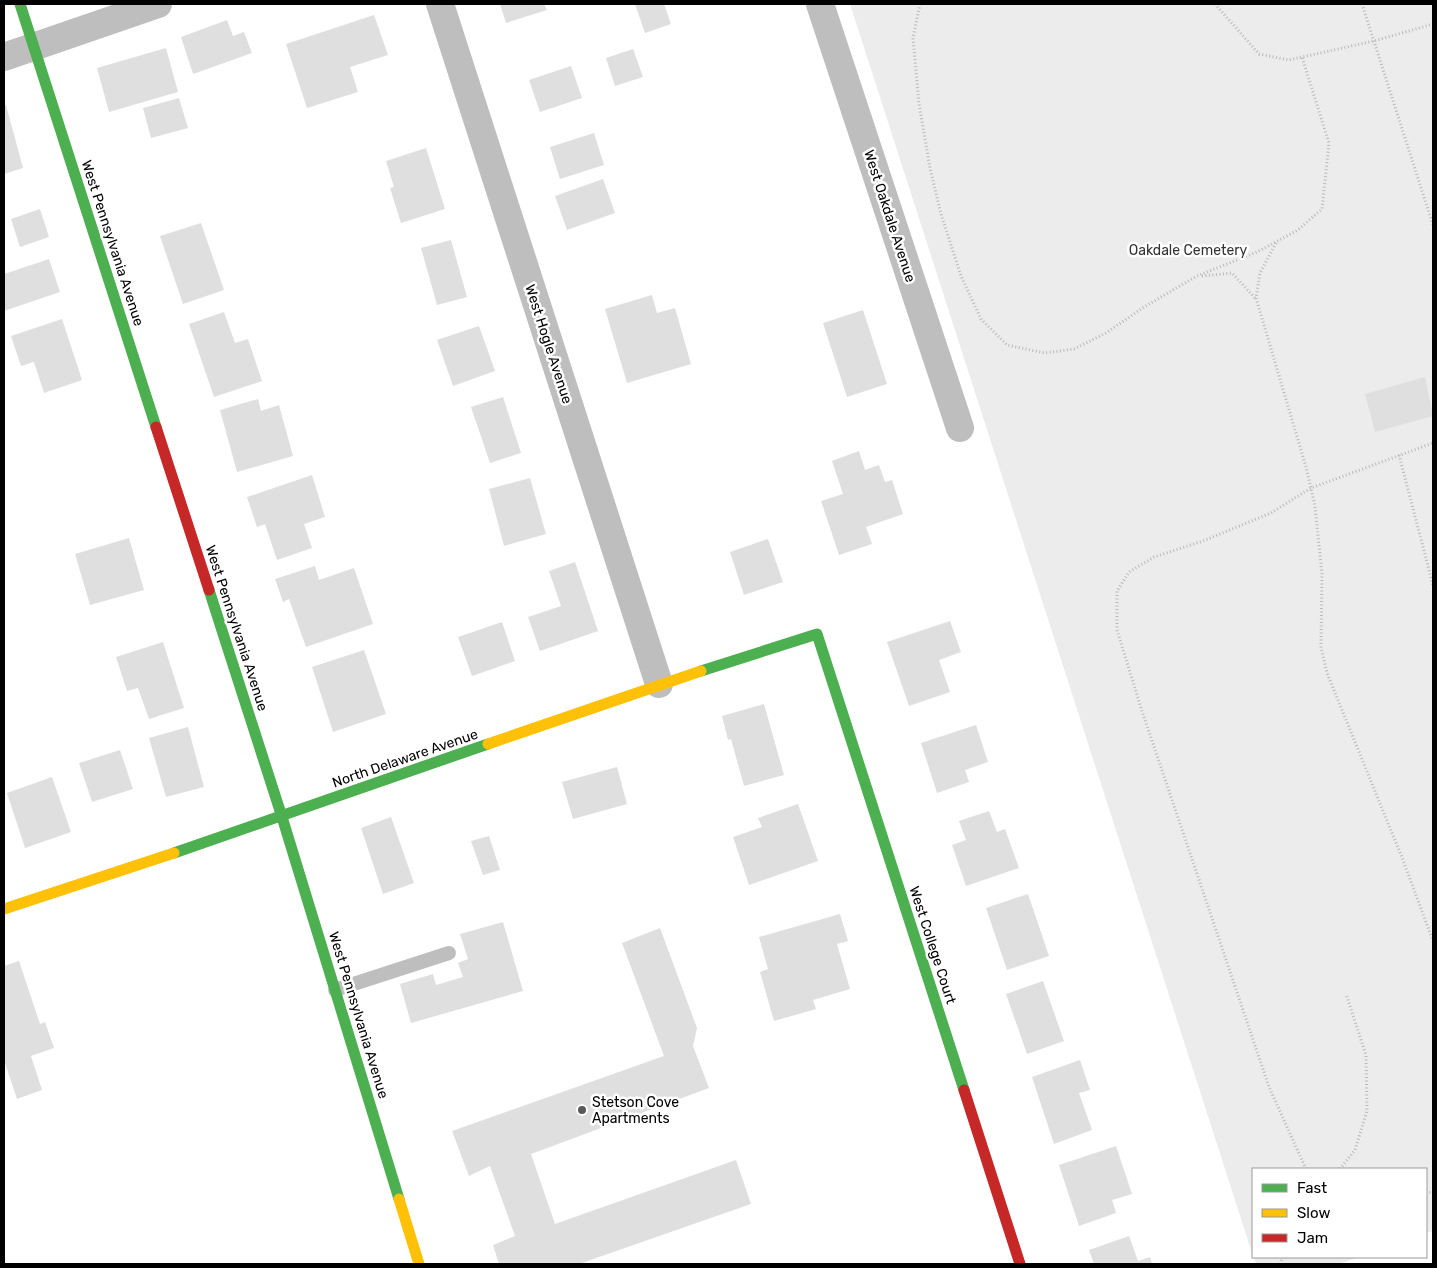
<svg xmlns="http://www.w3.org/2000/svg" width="1437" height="1268" viewBox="0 0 1437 1268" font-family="Rubik,sans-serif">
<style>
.green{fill:#ececec}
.building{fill:#dfdfdf}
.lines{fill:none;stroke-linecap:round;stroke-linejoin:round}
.path{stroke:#b9b9b9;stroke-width:3;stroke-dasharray:1 2.5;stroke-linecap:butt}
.lane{stroke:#bebebe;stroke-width:14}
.street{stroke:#bebebe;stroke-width:28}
.fast{stroke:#4caf50;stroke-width:11}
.slow{stroke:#ffc107;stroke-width:11}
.jam{stroke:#c62828;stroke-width:11}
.poi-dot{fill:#595959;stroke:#fff;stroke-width:2}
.labels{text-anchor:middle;stroke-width:5;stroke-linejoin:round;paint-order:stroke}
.street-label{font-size:14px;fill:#000;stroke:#fff}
.park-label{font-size:14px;fill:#333;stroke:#fff}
.poi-label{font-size:14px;fill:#000;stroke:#fff;text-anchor:start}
</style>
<rect width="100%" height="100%" fill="#fff"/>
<g class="green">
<polygon points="850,4 1433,4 1433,1231 1426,1233 1426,1169 1253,1169 1253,1256"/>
<polygon points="1254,1257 1359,1257 1338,1264 1256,1264"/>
</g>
<g class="building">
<polygon points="500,4 544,4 547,10 506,23"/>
<polygon points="635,4 664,4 671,24 645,33"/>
<polygon points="374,15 388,55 350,67 358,92 307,108 286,44"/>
<polygon points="227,20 233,36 244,32 252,53 193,74 181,37"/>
<polygon points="166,48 178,92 109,112 97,68"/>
<polygon points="633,49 643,77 615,86 606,58"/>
<polygon points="571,66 582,98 540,112 529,80"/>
<polygon points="179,98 188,128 151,138 143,108"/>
<polygon points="4,105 6,105 23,168 4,174"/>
<polygon points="594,133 604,165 560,179 550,147"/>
<polygon points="426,148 445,209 401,223 390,188 394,187 386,161"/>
<polygon points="603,179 615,213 567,230 555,196"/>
<polygon points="40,209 49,237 20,247 11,219"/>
<polygon points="201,223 224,290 183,304 160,236"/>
<polygon points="451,240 467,297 437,305 421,248"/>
<polygon points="49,259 60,292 4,311 4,274"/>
<polygon points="652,295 657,313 675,308 691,364 627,383 605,309"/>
<polygon points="863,310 887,384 847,397 823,323"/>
<polygon points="224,312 235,343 248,339 262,381 214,397 189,324"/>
<polygon points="62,319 82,380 44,393 34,362 21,366 11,336"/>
<polygon points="479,326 495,371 453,386 437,340"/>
<polygon points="1425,377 1433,416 1375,432 1365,394"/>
<polygon points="503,397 521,453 490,463 471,407"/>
<polygon points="258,399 261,411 279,405 293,456 237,472 220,410"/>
<polygon points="859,451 865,470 879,465 885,482 892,480 903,514 866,527 872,544 839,555 821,501 843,494 832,461"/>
<polygon points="312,475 325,517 304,524 312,548 277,560 265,524 257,527 247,497"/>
<polygon points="530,478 546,534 504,546 489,489"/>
<polygon points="129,538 144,590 90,605 75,554"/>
<polygon points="768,539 783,582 744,595 730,552"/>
<polygon points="575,562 598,631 540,651 528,617 561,606 549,571"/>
<polygon points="315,566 319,580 354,568 373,624 306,647 289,599 283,602 275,579"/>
<polygon points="950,621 961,652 939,660 950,692 909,706 887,642"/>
<polygon points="502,622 515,661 472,676 458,637"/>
<polygon points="163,642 184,708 149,719 138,688 127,691 116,657"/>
<polygon points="364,650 386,714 333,732 312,667"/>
<polygon points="764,704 784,775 744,786 731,739 728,740 722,716"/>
<polygon points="976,725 988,762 965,770 969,782 937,793 921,743"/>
<polygon points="188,727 204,787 166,797 149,738"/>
<polygon points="120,750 133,789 92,802 79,763"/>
<polygon points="617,767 627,804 573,819 562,782"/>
<polygon points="52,777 71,832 25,848 7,793"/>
<polygon points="798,804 818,861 749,885 733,837 762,827 758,818"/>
<polygon points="989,811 997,832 1005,829 1019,868 966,886 952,845 966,840 959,821"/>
<polygon points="391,817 414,883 383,894 361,828"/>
<polygon points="489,836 500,870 483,875 471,841"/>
<polygon points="1028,894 1049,956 1007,970 986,908"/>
<polygon points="840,914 848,941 837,944 850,989 813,1000 816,1009 774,1021 760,972 768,969 759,937"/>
<polygon points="503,922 523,991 411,1023 400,984 433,974 436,985 463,977 458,963 468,959 460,934"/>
<polygon points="660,928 697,1028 693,1046 709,1088 531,1154 555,1224 736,1160 751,1204 579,1264 499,1264 493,1245 515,1236 490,1166 469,1176 452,1131 664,1056 622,943"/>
<polygon points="19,961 40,1024 45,1022 54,1048 31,1056 42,1090 17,1099 4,1060 4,966"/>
<polygon points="1043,981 1064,1041 1027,1054 1006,994"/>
<polygon points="1080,1060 1090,1090 1079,1093 1092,1130 1054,1144 1032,1077"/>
<polygon points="1116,1146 1132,1194 1112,1200 1116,1213 1079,1226 1059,1165"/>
<polygon points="1129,1236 1138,1261 1150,1257 1152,1264 1094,1264 1089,1250"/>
</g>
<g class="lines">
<g class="path">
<polyline points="920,4 913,38 919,104 930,168 941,214 961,276 981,319 1007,345 1045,353 1074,349 1106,333 1144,307 1197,276 1257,252 1298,230 1322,209 1329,143 1302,57"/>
<polyline points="1215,4 1259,54 1289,60 1374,41 1433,24"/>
<polyline points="1362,4 1433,225"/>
<polyline points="1276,243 1260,273 1256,298 1306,467 1315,506 1322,574 1321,647 1327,673 1403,860 1433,941"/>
<polyline points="1202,276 1232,273 1255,298"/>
<polyline points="1399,455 1433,585"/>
<polyline points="1306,1169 1269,1087 1142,711 1117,630 1117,591 1129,572 1154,557 1203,541 1271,513 1311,488 1433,443"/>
<polyline points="1340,1169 1355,1150 1367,1111 1366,1055 1346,994"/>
<polyline points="1426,1193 1433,1192"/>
<polyline points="1280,1264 1283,1257"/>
</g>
<polyline class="lane" points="335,990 449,953"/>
<g class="street">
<polyline points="440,4 659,684"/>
<polyline points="820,4 960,428"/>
<polyline points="4,57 158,4"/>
</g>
<g class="fast">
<polyline points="20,4 156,427"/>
<polyline points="209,590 282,817 399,1199"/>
<polyline points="701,671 817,634 964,1090"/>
<polyline points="174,853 488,744"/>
</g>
<g class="slow">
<polyline points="488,744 701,671"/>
<polyline points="4,909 174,853"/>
<polyline points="399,1199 419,1264"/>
</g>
<g class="jam">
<polyline points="156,427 209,590"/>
<polyline points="964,1090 1020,1264"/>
</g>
</g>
<circle class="poi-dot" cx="582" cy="1110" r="5"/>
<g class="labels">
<g class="street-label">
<text transform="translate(890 216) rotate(72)" y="5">West Oakdale Avenue</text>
<text transform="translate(113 243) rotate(72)" y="5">West Pennsylvania Avenue</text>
<text transform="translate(549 344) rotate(72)" y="5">West Hogle Avenue</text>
<text transform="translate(237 628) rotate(72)" y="5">West Pennsylvania Avenue</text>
<text transform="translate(405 758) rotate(-19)" y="5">North Delaware Avenue</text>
<text transform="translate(933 945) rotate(72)" y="5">West College Court</text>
<text transform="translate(359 1015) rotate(73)" y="5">West Pennsylvania Avenue</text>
</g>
<g class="park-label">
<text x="1188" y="255">Oakdale Cemetery</text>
</g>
<g class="poi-label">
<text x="592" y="1107">Stetson Cove<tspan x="592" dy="16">Apartments</tspan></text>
</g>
</g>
<rect width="1437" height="1268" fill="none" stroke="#000000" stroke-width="10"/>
<rect x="1252" y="1168" width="175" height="90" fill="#ffffff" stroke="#999999"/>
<rect x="1262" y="1184" width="25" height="8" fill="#4caf50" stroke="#999999"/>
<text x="1297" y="1193" font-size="15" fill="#000000">Fast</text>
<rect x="1262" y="1209" width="25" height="8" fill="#ffc107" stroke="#999999"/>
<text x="1297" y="1218" font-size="15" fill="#000000">Slow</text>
<rect x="1262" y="1234" width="25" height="8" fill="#c62828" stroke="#999999"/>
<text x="1297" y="1243" font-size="15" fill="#000000">Jam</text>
</svg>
